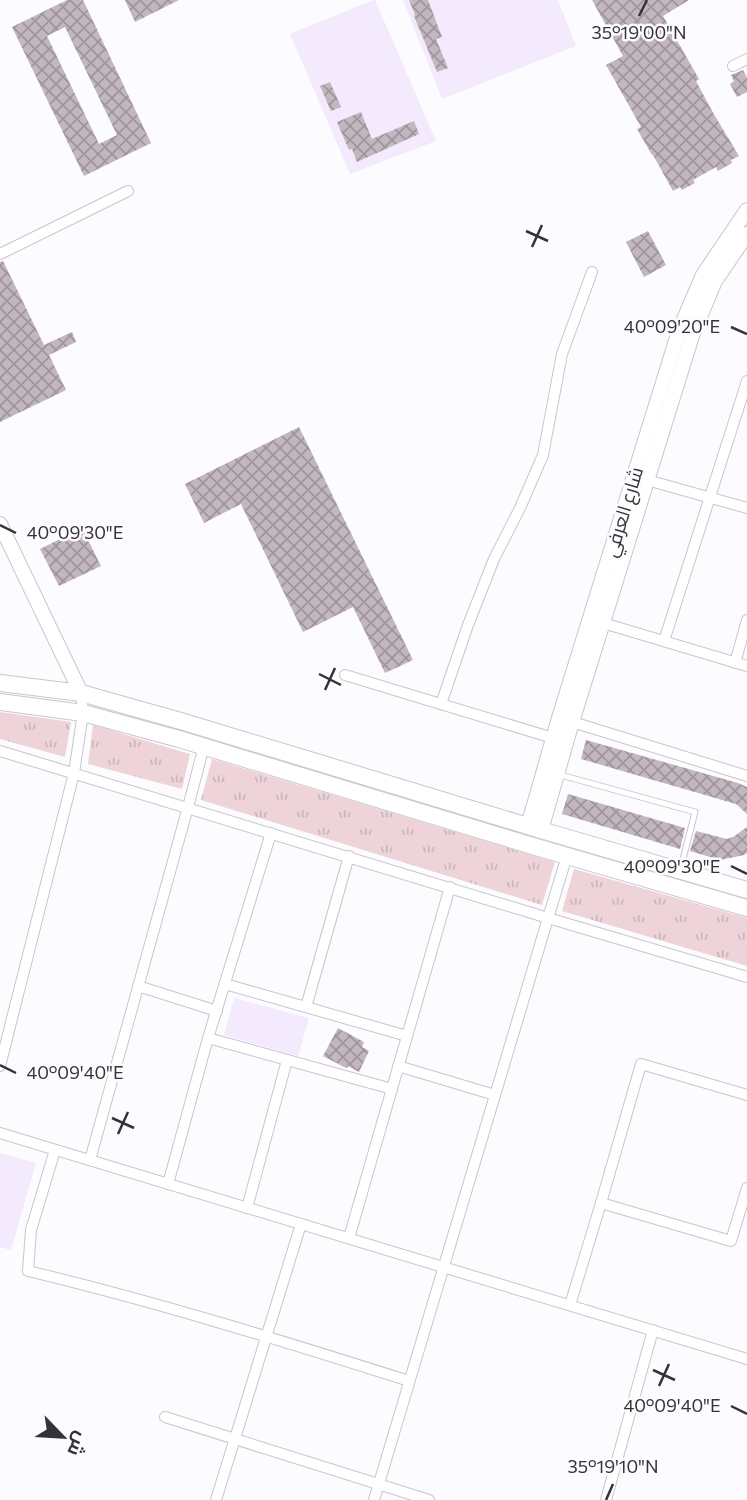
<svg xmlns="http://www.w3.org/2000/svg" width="747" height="1500" viewBox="0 0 747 1500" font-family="Commissioner,Cairo,sans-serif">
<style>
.built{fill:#f3eafe}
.grass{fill:url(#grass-tufts)}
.building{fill:url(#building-cross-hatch);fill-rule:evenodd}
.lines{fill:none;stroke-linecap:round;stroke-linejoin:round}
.service-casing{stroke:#cac4d0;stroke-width:7}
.minor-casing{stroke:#cac4d0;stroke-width:12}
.tertiary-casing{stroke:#cac4d0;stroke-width:16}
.secondary-casing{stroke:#cac4d0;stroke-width:18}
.service{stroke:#fff;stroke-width:5}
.minor{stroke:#fff;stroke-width:10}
.tertiary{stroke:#fff;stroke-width:14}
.secondary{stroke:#fff;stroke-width:16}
.ticks{fill:none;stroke:#363338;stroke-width:2.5}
.labels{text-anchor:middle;stroke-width:5;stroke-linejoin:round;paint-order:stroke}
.street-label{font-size:19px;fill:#363338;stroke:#fcfbfd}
.ticks-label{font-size:18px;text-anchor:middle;fill:#363338;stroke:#fcfbfd;stroke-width:5;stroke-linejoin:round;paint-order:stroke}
</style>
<defs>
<pattern id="grass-tufts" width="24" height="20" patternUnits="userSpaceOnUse" patternTransform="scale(1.75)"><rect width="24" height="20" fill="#eed3d8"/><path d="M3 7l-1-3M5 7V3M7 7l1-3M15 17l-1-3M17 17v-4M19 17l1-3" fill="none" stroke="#cdb6ba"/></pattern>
<pattern id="building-cross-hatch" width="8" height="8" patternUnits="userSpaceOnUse" patternTransform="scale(1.75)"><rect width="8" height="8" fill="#c3b7bf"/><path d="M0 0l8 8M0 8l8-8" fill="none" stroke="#9f959c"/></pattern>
</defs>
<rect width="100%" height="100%" fill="#fcfbfd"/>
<g class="built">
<polygon points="373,0 375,0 436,141 350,174 290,34"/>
<polygon points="403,0 558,0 576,46 442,99"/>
<polygon points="234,998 309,1018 298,1056 224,1035"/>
<polygon points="0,1153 36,1163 11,1250 0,1247"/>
</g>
<g class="grass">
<polygon points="0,712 71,722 65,757 0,739"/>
<polygon points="93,725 190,754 182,789 88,764"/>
<polygon points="212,759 555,862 542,905 201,800"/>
<polygon points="574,869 747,918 747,966 562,911"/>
</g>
<g class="building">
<path d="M67 0H83L151 143 84 176 12 27ZM65 27 117 135 99 144 47 36Z"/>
<polygon points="125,0 179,0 135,22"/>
<polygon points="409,0 428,0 442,37 436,39 448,68 437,72 414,16 415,15"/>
<polygon points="592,0 689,0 663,16 699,79 696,81 712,111 739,156 731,160 732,163 718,171 716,167 693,180 695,183 682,190 680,187 673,191 653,155 652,155 637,129 641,127 606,65 623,56"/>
<polygon points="743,70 747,78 747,92 737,97 730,84 734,81 731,75"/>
<polygon points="330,82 341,107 331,111 320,86"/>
<polygon points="361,112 372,139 414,121 419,134 357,162 352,149 349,150 337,122"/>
<polygon points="648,231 666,265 644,277 626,242"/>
<polygon points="3,261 44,345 72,332 76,342 49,355 66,390 0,422 0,262"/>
<polygon points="299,427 413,660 385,673 353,607 303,632 241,504 204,523 185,484"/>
<polygon points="82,528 101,566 59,586 40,549"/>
<polygon points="586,740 738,783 747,787 747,814 736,804 581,759"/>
<polygon points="568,794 685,828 680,849 562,814"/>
<polygon points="747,827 747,853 744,855 720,860 690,851 696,831 727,839 733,837"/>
<polygon points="338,1028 364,1042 362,1047 369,1051 359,1072 348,1066 347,1068 344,1067 323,1056"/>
</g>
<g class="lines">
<g class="service-casing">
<polyline id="service" points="557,774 695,812 681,867"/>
</g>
<g class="minor-casing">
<g id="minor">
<polyline points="733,66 747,59"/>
<polyline points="0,254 128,191"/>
<polyline points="647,480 747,508"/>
<polyline points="603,623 747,666"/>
<polyline points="664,641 747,381"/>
<polyline points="735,663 747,620"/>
<polyline points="345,675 553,738"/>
<polyline points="441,704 468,625 494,559 520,508 543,455 562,354 592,272"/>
<polyline points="566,720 747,776"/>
<polyline points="0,751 548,918 374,1500"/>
<polyline points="567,856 548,918 747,977"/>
<polyline points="225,984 407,1036"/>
<polyline points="138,986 217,1011"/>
<polyline points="306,1007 349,856"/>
<polyline points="208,1038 271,833"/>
<polyline points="0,1066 74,773 83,713 81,693"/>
<polyline points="398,1066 495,1095"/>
<polyline points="0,1133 747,1359"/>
<path d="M55 1150 31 1230 28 1271C157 1302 283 1341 409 1381"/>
<polyline points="90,1160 188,807 204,746"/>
<polyline points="168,1184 208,1038 392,1089"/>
<polyline points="601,1203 731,1241 747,1188"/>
<polyline points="247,1208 287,1060"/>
<polyline points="349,1238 450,887"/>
<polyline points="570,1305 601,1203 641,1064 747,1095"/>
<polyline points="165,1417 429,1500"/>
<polyline points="216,1500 301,1224"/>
<polyline points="606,1500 653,1330"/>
</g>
</g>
<g class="tertiary-casing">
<g id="tertiary">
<polyline points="0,524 81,693"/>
<polyline points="528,826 559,718 679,331 703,275 747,210"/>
<polyline points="541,830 572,722 692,336 715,281 747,234"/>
</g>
</g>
<g class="secondary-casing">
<g id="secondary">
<polyline points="0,683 81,693 184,722 541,830 747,890"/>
<polyline points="0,702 83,713 179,739 536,847 747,908"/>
</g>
</g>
<use href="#service" class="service"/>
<use href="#minor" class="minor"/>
<use href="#tertiary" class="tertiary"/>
<use href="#secondary" class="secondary"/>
</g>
<path class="ticks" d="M639 16 647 0M526 231 548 241M532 247 542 225M731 327 747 334M0 525 16 533M319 674 341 685M325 690 335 668M731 866 747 874M0 1065 16 1073M112 1118 134 1128M118 1134 128 1112M653 1370 675 1380M659 1386 669 1364M731 1406 747 1414M606 1500 613 1484"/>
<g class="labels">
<g class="street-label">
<text transform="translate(623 512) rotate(-73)" y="7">شارع العرفي</text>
</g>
</g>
<g class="ticks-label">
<text x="639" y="39">35°19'00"N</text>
<text x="672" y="333">40°09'20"E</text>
<text x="75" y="539">40°09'30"E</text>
<text x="672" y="873">40°09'30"E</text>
<text x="75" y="1079">40°09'40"E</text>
<text x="672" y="1412">40°09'40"E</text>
<text x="613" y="1473">35°19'10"N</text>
</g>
<g transform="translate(63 1437) rotate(115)" stroke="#fcfbfd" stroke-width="5" paint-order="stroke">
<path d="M0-5L12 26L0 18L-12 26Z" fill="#363338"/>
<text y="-10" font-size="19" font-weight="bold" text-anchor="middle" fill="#363338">ش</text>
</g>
</svg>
